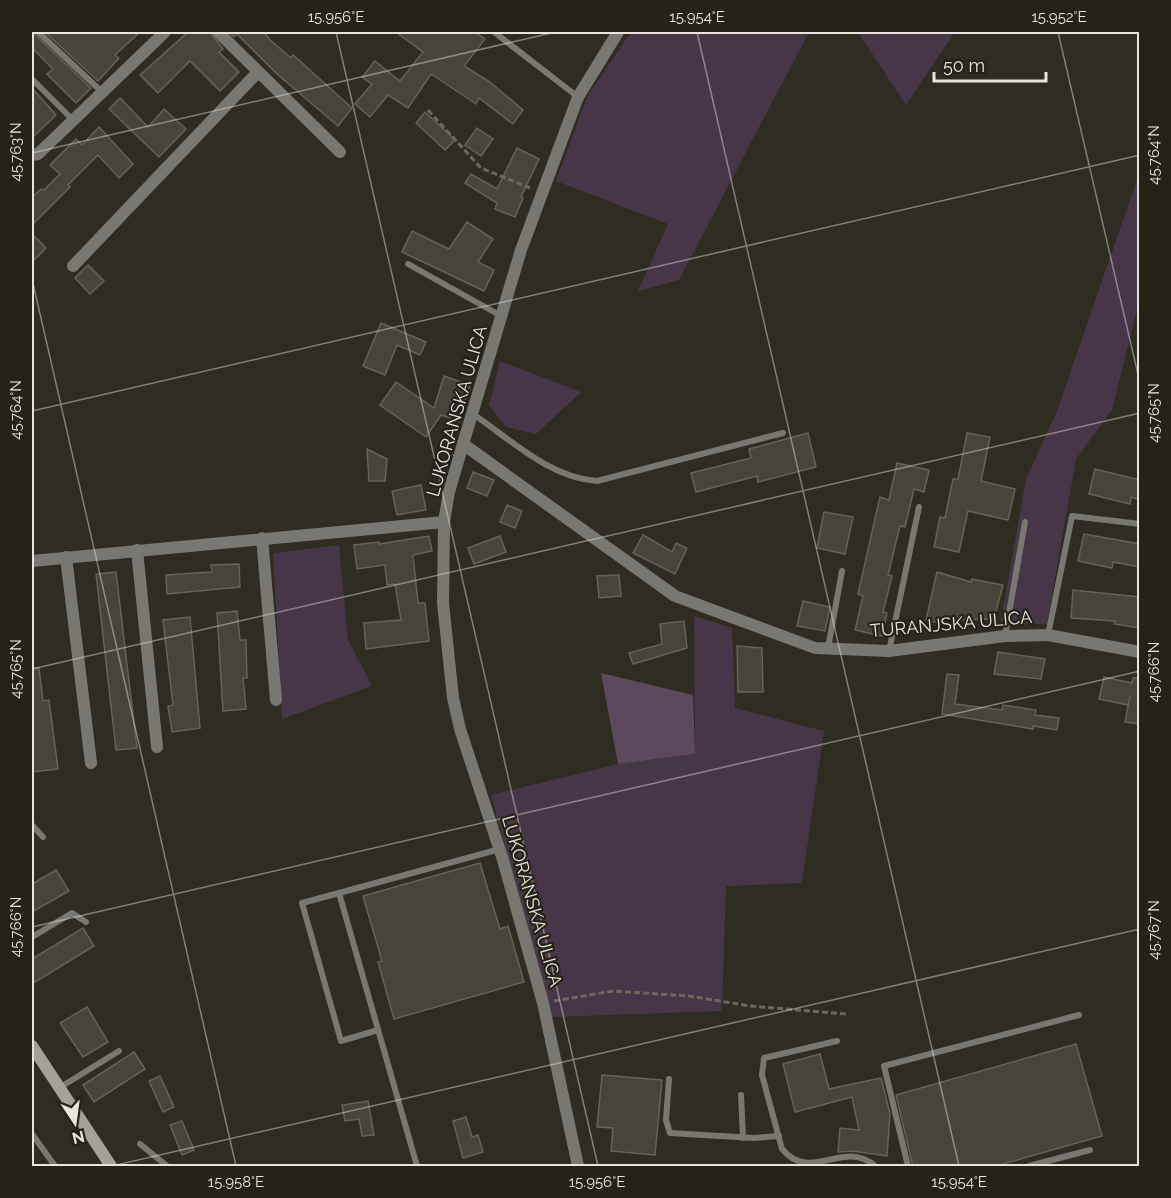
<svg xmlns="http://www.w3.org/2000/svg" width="1171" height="1198" viewBox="0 0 1171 1198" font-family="Raleway,sans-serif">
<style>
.green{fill:#463748}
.forest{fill:#5c495e}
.building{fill:#484439;stroke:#656256;stroke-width:1.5}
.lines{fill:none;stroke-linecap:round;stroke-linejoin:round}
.path{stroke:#6b685e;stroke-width:3;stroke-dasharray:6 3;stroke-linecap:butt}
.lane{stroke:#787771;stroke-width:6}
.street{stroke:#787771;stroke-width:12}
.secondary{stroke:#a3a198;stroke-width:12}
.ticks{fill:none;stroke:#e7e5de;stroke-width:1.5;stroke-opacity:0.45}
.labels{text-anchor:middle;stroke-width:4.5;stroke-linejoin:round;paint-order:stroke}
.street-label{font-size:18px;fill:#e7e5de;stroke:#252218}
.neatline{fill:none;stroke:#e7e5de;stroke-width:2}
.ticks-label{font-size:15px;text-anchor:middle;fill:#e7e5de}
</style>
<rect width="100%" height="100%" fill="#2f2c21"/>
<g class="green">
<polygon points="631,32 809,32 679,280 638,291 668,224 556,181 587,97"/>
<polygon points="858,32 955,32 906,105"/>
<polygon points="1139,174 1139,302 1112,410 1076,459 1047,624 1000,625 1026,479 1057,411"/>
<polygon points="500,361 581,392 536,434 506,427 489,405"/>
<polygon points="339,545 348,640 372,686 282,719 273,553"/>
<polygon points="694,616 732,628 735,708 824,731 802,883 726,886 722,1011 552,1017 491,795 618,764 695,754"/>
</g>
<polygon class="forest" points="601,673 693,695 695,754 618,764"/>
<g class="building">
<polygon points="32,32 91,88 76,103 47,74 53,69 32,48"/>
<polygon points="45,32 140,32 115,55 119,58 98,81"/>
<polygon points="188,32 210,32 223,49 219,52 239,72 220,91 190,61 158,93 140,75"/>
<polygon points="229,32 264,32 270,40 291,58 293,55 352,108 338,126 277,74 237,34 234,37"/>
<polygon points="396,32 475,32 485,39 464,66 490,82 523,110 513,124 479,98 476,104 431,74 408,108 388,95 370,117 355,104 372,84 362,77 375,61 400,81 423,52"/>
<polygon points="32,88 56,115 32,138"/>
<polygon points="120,98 148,127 164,109 186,129 159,157 109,109"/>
<polygon points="425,112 455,140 445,150 416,123"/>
<polygon points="99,127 133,164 119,178 98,155 68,185 70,187 32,225 32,197 41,189 44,190 60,174 50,165 76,139 82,145"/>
<polygon points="477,128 493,139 481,156 465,145"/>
<polygon points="517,148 539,159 521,197 523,198 515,217 495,209 497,203 465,183 471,174 497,189"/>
<polygon points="467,222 493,239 478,262 494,270 484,291 402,252 412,231 449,249"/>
<polygon points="32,234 46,248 32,262"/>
<polygon points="88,265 104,281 90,294 75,278"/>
<polygon points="381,323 426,342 420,355 397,345 385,375 363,366"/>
<polygon points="444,376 470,385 459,421 441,415 426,437 380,405 396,382 434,408"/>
<polygon points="808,433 816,467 758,482 757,476 696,492 691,473 751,458 749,449"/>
<polygon points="967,433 990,437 981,481 1015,489 1008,520 968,511 959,552 934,547 940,517 945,518 953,479 958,479"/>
<polygon points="367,449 387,459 385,481 369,481"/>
<polygon points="897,463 929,470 924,492 914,489 905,527 900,526 888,575 892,576 883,612 887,613 882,636 855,630 863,596 858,594 880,497 889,500"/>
<polygon points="1095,469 1140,480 1140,500 1131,497 1130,504 1089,494"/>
<polygon points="473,472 494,480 487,496 467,488"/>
<polygon points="421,485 426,510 397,515 392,491"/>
<polygon points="507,505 522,511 515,528 500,522"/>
<polygon points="824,512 853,517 845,554 817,548"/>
<polygon points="1084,534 1140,544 1140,567 1113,562 1112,568 1078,561"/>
<polygon points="643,535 672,552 676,543 687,548 675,574 633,553"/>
<polygon points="429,536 432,551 413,555 418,603 425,603 429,641 366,649 364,623 401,620 395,584 387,585 385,565 357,569 354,545 379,542 379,544"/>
<polygon points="500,536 506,552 474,564 468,548"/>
<polygon points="239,564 240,587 167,594 166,575 212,572 211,565"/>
<polygon points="116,572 137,748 116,750 96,574"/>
<polygon points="937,572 971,582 972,579 1003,585 994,619 955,620 953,626 926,620"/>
<polygon points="619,575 621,596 599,598 597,576"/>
<polygon points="1073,590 1140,597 1140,628 1114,624 1115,621 1071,618"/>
<polygon points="803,601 830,607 825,631 797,626"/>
<polygon points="237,611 240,640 246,640 247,678 243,678 246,709 223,711 217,613"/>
<polygon points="190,617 200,728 172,732 168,706 173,705 163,620"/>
<polygon points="684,621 687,648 633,664 629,653 662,644 660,624"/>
<polygon points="737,646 762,648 763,692 738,692"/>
<polygon points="998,652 1045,659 1041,679 994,674"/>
<polygon points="32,668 39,668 43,701 49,700 58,769 32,772"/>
<polygon points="947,674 959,675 955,704 1002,710 1003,705 1036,710 1035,715 1059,718 1057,730 1033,726 1033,729 942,714"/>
<polygon points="1104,677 1132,683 1133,678 1140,678 1140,724 1125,722 1130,696 1128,705 1099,699"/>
<polygon points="480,863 500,929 508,926 524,982 394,1019 378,962 382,961 363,896"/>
<polygon points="56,870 69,891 32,912 32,884"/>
<polygon points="83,928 94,946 32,984 32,959"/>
<polygon points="87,1007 108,1042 83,1057 60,1023"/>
<polygon points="1076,1044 1102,1136 992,1167 913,1167 896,1095"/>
<polygon points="134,1052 145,1069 94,1102 83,1085"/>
<polygon points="820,1054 829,1089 881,1078 890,1114 887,1156 852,1151 838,1152 840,1128 859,1130 852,1097 795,1112 783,1064"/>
<polygon points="602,1075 662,1080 655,1155 611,1151 613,1128 597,1127"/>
<polygon points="160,1076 174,1107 163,1112 149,1081"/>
<polygon points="368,1101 374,1135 362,1136 359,1119 345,1121 342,1105"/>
<polygon points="466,1117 472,1137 478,1135 483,1152 463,1158 453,1121"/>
<polygon points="182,1121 194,1150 182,1155 170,1125"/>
</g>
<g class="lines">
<g class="path">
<polyline points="428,110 481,168 530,188"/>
<polyline points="554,1001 613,991 689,996 750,1006 847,1014"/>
</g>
<g class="lane">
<polyline points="38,32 102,92"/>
<polyline points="494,32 578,97"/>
<polyline points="32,79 73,120"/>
<polyline points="408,264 503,317"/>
<path d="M473 414C511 440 550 478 597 481L783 433"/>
<polyline points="1048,635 1072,516 1140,524"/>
<polyline points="1005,636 1025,522"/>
<polyline points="828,648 842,571"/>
<polyline points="889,651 919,507"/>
<polyline points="32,825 43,837"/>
<polyline points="339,893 500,849"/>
<polyline points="32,937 72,913 86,922"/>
<polyline points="378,1030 341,1041 302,903 339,893 417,1166"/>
<path d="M837 1041 764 1058 762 1075 782 1149C811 1184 844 1138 875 1166"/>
<polyline points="669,1079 666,1120 670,1133 754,1138 779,1136"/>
<polyline points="59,1088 119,1051"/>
<polyline points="741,1095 743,1138"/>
<polyline points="32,1134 55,1166"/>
<polyline points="140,1144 167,1166"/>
<polyline points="908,1166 884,1066 1079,1015"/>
<polyline points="1029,1166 1090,1150"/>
</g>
<g class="street">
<polyline points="218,32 340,152"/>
<polyline points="32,155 38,154 165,32"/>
<polyline points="73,266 258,72"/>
<polyline points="463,444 675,596 815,648 889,651 1005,636 1048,635 1140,652"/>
<polyline points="262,538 276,700"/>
<polyline points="137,550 157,747"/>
<polyline points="66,557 91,763"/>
<polyline points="32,561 444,522"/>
<polyline points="578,1166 543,1003 503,860 460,729 453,698 443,603 444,522 449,492 463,444 521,250 578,97 618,32"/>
</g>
<polyline class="secondary" points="32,1046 111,1166"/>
</g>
<path class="ticks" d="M336 32 598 1166M697 32 959 1166M1058 32 1140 383M32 153 556 32M32 279 236 1166M32 411 1140 155M32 669 1140 413M32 927 1140 671M112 1166 1140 929"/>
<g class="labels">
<g class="street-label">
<text transform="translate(457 411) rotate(-74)" y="6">LUKORANSKA ULICA</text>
<text transform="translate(951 624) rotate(-5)" y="6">TURANJSKA ULICA</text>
<text transform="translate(532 901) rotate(74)" y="6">LUKORANSKA ULICA</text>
</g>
</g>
<rect width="1171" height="1198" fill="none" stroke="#252218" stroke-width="66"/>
<g transform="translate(75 1123) rotate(167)" stroke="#252218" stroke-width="4.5" paint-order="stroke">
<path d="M0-4.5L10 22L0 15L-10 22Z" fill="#e7e5de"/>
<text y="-9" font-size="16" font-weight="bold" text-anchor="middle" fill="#e7e5de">N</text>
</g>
<path d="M934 72v9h112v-9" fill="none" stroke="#e7e5de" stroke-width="3"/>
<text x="943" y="72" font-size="18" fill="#e7e5de" stroke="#252218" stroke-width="4.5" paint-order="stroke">50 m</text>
<rect x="33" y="33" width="1105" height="1132" class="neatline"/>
<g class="ticks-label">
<text x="336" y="22">15.956°E</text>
<text x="697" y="22">15.954°E</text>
<text x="1059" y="22">15.952°E</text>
<text transform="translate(16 152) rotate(-90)" y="5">45.763°N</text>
<text transform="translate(1154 155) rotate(-90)" y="5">45.764°N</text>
<text transform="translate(16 410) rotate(-90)" y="5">45.764°N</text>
<text transform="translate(1154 413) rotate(-90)" y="5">45.765°N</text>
<text transform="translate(16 669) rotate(-90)" y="5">45.765°N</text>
<text transform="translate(1154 672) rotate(-90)" y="5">45.766°N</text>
<text transform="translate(16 927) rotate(-90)" y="5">45.766°N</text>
<text transform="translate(1154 930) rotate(-90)" y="5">45.767°N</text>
<text x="236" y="1187">15.958°E</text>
<text x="597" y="1187">15.956°E</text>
<text x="959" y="1187">15.954°E</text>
</g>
</svg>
